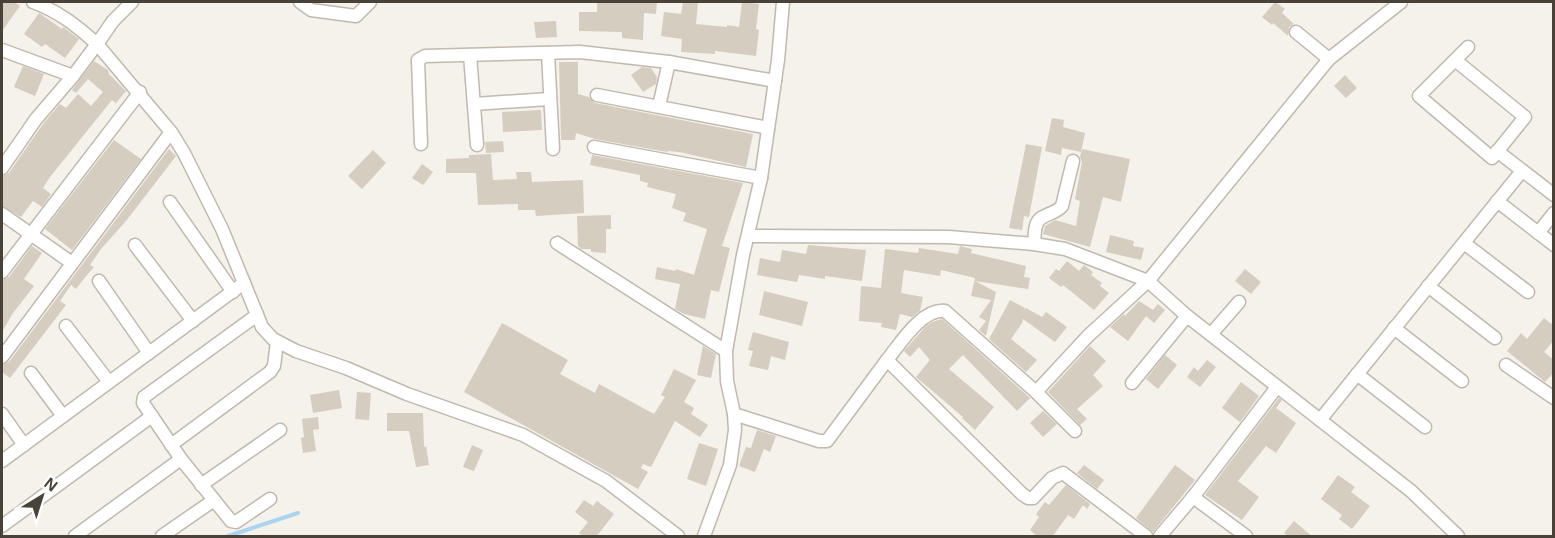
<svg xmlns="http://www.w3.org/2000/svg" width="1555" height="538" viewBox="0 0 1555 538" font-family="Helvetica,sans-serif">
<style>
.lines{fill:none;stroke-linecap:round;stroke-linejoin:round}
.stream{stroke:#abd4ee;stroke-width:4}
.building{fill:#d6cdc1}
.minor-casing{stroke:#c0b9ae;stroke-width:15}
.minor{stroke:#fff;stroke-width:12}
</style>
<rect width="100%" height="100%" fill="#f5f1eb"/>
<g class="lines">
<polyline class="stream" points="228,536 298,513"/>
</g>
<g class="building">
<polygon points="2,2 14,2 20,6 2,31"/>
<polygon points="597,2 657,2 656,14 644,13 643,40 622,38 622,32 579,31 579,12 597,12"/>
<polygon points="683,2 698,2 696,24 727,27 727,25 739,27 742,2 759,4 756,29 759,30 756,56 715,51 715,54 681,52 682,39 661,36 664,12 681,14"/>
<polygon points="1275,2 1285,9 1282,13 1294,24 1289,27 1288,36 1273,23 1272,25 1262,17"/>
<polygon points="39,13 62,29 63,27 79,39 65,58 45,44 42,47 24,34"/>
<polygon points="556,21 557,37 536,38 534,22"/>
<polygon points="94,61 108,70 109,74 126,91 116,103 112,100 50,177 43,188 51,194 42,207 33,201 21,217 2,206 2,176 9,173 43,124 60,104 66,108 78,94 91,106 103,92 88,79 76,93 72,90"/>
<polygon points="559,62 578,62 578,94 589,97 595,103 753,134 746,167 679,152 668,151 667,152 595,139 576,133 575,140 561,140"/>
<polygon points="23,66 44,74 35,96 14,87"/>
<polygon points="642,67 651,68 657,77 656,84 643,92 631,75"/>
<polygon points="1345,75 1357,88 1346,98 1334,86"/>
<polygon points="541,110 542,130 503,132 502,112"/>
<polygon points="1052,118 1064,120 1063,127 1085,133 1081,152 1062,148 1061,155 1045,151"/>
<polygon points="114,140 141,159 72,250 45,229"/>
<polygon points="503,141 504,152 486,153 485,142"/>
<polygon points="1026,144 1042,147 1029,217 1024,216 1022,230 1009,228"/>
<polygon points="169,149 176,156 126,221 101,249 90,265 94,267 87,275 76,289 71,285 60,301 66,305 10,378 2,372 2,365 9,362"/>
<polygon points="1082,149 1130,159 1121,202 1103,197 1090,247 1043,234 1045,226 1055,220 1076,226 1080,201 1075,199 1082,162 1080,157"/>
<polygon points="373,150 386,163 362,189 348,176"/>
<polygon points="491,154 493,180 517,179 516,172 531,172 532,182 583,180 584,213 536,216 535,210 518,210 518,204 478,205 476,173 446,173 446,159 469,158 469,155"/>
<polygon points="592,155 743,183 722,246 730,248 719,292 711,290 705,319 684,314 675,309 680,284 655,279 657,267 675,271 676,269 694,275 707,229 683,221 686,213 672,208 676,194 647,187 648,183 640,181 640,175 590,165"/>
<polygon points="422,164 433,172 423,185 412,178"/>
<polygon points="611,215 611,229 606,229 606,253 591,252 591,249 581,249 578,246 577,216"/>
<polygon points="1110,235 1134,241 1133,246 1144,248 1141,260 1106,252"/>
<polygon points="808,245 866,250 862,281 825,276 825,279 799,275 797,282 757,275 760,258 780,262 782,250 806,254"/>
<polygon points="32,246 42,253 24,279 34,286 13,313 2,332 2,280 9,277"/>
<polygon points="960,246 972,249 971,253 1026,266 1024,277 1030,278 1028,289 975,281 996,292 986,336 979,330 986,321 979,317 991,300 971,296 975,278 941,270 940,276 904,270 901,293 923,297 920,311 912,317 900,314 896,330 881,327 882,323 859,321 861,286 881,288 885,249 918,253 919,248 958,254"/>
<polygon points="1067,261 1079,271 1084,265 1093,272 1091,275 1102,283 1100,286 1109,293 1094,310 1063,285 1061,287 1049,278 1056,269 1059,271"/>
<polygon points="1245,269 1261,282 1251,294 1235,281"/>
<polygon points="764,291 808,302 802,326 759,315"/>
<polygon points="1010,300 1025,308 1024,310 1026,308 1042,317 1046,312 1067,327 1055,342 1023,319 1022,323 1011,339 1037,360 1026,372 989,339"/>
<polygon points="1139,301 1153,310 1158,304 1165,310 1154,323 1146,316 1128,341 1110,327 1124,314 1125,316"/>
<polygon points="1544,318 1554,326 1554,340 1544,352 1554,360 1554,372 1545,382 1507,351 1521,333 1527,339"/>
<polygon points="942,319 1030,398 1017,411 963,355 949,369 994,407 975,430 962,418 963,417 916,377 930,360 919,347 910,357 904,351 925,327 932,322"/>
<polygon points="502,323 568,360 560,374 595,393 599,384 654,414 665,397 661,395 674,369 696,380 684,402 694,408 691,414 708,425 700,437 675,421 651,467 643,464 641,468 648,472 638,489 464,392"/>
<polygon points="753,332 789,342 785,360 771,356 768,370 749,366 753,351 748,350"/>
<polygon points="703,346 716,354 711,378 697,375"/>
<polygon points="1090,346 1106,361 1093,375 1103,386 1077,409 1087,419 1080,425 1048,392"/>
<polygon points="1165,355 1177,365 1158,389 1146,379"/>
<polygon points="1207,360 1216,367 1200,387 1187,377 1194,367 1198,371"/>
<polygon points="1241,382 1259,396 1240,422 1222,408"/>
<polygon points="339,390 342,408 313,413 310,395"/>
<polygon points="357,392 371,393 369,420 355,419"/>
<polygon points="1279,398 1282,400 1276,408 1296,423 1276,453 1266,446 1238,481 1259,497 1242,520 1205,495"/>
<polygon points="1043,411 1057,424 1043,437 1030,423"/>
<polygon points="387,413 423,413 424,447 426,446 429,465 416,467 409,431 387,431"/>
<polygon points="318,417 319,429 313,430 316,451 303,453 301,438 304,437 302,419"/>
<polygon points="757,430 776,436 770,452 764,449 755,472 739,466 746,447 751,448"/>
<polygon points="699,443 718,449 706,486 687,479"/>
<polygon points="472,445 483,450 474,471 463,467"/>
<polygon points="1084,465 1104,480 1097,489 1077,473"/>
<polygon points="1175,465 1195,480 1153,532 1136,518"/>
<polygon points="1338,475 1355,487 1351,492 1370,506 1352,529 1339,519 1342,515 1321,499"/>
<polygon points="1066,485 1090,504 1087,509 1083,505 1074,519 1068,515 1052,537 1038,537 1030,530 1039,517 1036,514 1045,502 1049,505"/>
<polygon points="584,500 593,506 597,501 614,514 596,537 584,537 579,533 588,522 575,512"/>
<polygon points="1294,521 1313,537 1289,537 1284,533"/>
</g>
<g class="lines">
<g class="minor-casing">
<g id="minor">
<path d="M33 2C58 11 77 26 97 44L113 21 132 2"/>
<polyline points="300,2 311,10 356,16 370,2"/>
<polyline points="1296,32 1329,59"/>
<polyline points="2,50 73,76"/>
<polyline points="548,53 553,149"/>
<polyline points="470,55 477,145"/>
<polyline points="1455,60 1525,117 1492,158 1419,96 1468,47"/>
<polyline points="597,95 768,128"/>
<polyline points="474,104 549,99"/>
<polyline points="659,106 669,62"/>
<polyline points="421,144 418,60 425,56 580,52 669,62 775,81"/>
<polyline points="594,147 761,178"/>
<polyline points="1497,151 1554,195"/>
<polyline points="2,168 36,119 73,76 97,44 171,132 184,153 222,229 262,327 273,339 296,351 346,368 407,394 523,435 606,481 678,536"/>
<polyline points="1497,201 1554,245"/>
<polyline points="170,202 233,292"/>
<polyline points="2,214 72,263"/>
<polyline points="1538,233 1554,213"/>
<polyline points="748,236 949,237 1034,244 1065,249 1148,281 1187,316 1411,491 1458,536"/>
<polyline points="557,243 726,351"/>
<polyline points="1464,243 1528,292"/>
<path d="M1034 244C1035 237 1034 229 1037 223 1041 214 1056 214 1062 206L1073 161"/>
<polyline points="135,245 193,321"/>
<polyline points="2,272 140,92"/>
<polyline points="99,281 149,353"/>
<polyline points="1428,286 1495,338"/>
<polyline points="257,315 144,397 143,403 181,459 231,521 236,522 270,499"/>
<polyline points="66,326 109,382"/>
<polyline points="1394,328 1462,381"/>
<polyline points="1212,333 1239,302"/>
<polyline points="2,357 171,132"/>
<path d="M887 360C900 344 922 308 945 311L1036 392 1088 336 1148 281 1329 59 1401 2"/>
<polyline points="1506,365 1554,398"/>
<polyline points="31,373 63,416"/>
<polyline points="1357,374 1425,427"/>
<polyline points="1132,383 1187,316"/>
<polyline points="1036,392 1075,431"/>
<polyline points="2,414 24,445"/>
<polyline points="734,414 819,441 827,441 887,360 1022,494 1028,498 1033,498 1052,478 1063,473 1146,536"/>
<polyline points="1320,420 1522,171"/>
<polyline points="171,445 270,372 274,366 277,342"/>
<polyline points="2,461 244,283"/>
<polyline points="201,485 280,430"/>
<polyline points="1193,497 1277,387"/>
<polyline points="2,526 152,416"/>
<polyline points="75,536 181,459"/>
<polyline points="162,536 214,500"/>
<polyline points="704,536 730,465 735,430 734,414 727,381 726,351 743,255 761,178 778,60 783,2"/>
<polyline points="1160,536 1193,497 1246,536"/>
</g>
</g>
<use href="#minor" class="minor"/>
</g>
<rect width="1555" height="538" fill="none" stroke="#494239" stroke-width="6"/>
<g transform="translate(42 496) rotate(38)" stroke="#ffffff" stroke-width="4.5" paint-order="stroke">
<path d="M0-4.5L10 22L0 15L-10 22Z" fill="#494239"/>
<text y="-9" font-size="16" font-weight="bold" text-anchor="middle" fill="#494239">N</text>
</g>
</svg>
